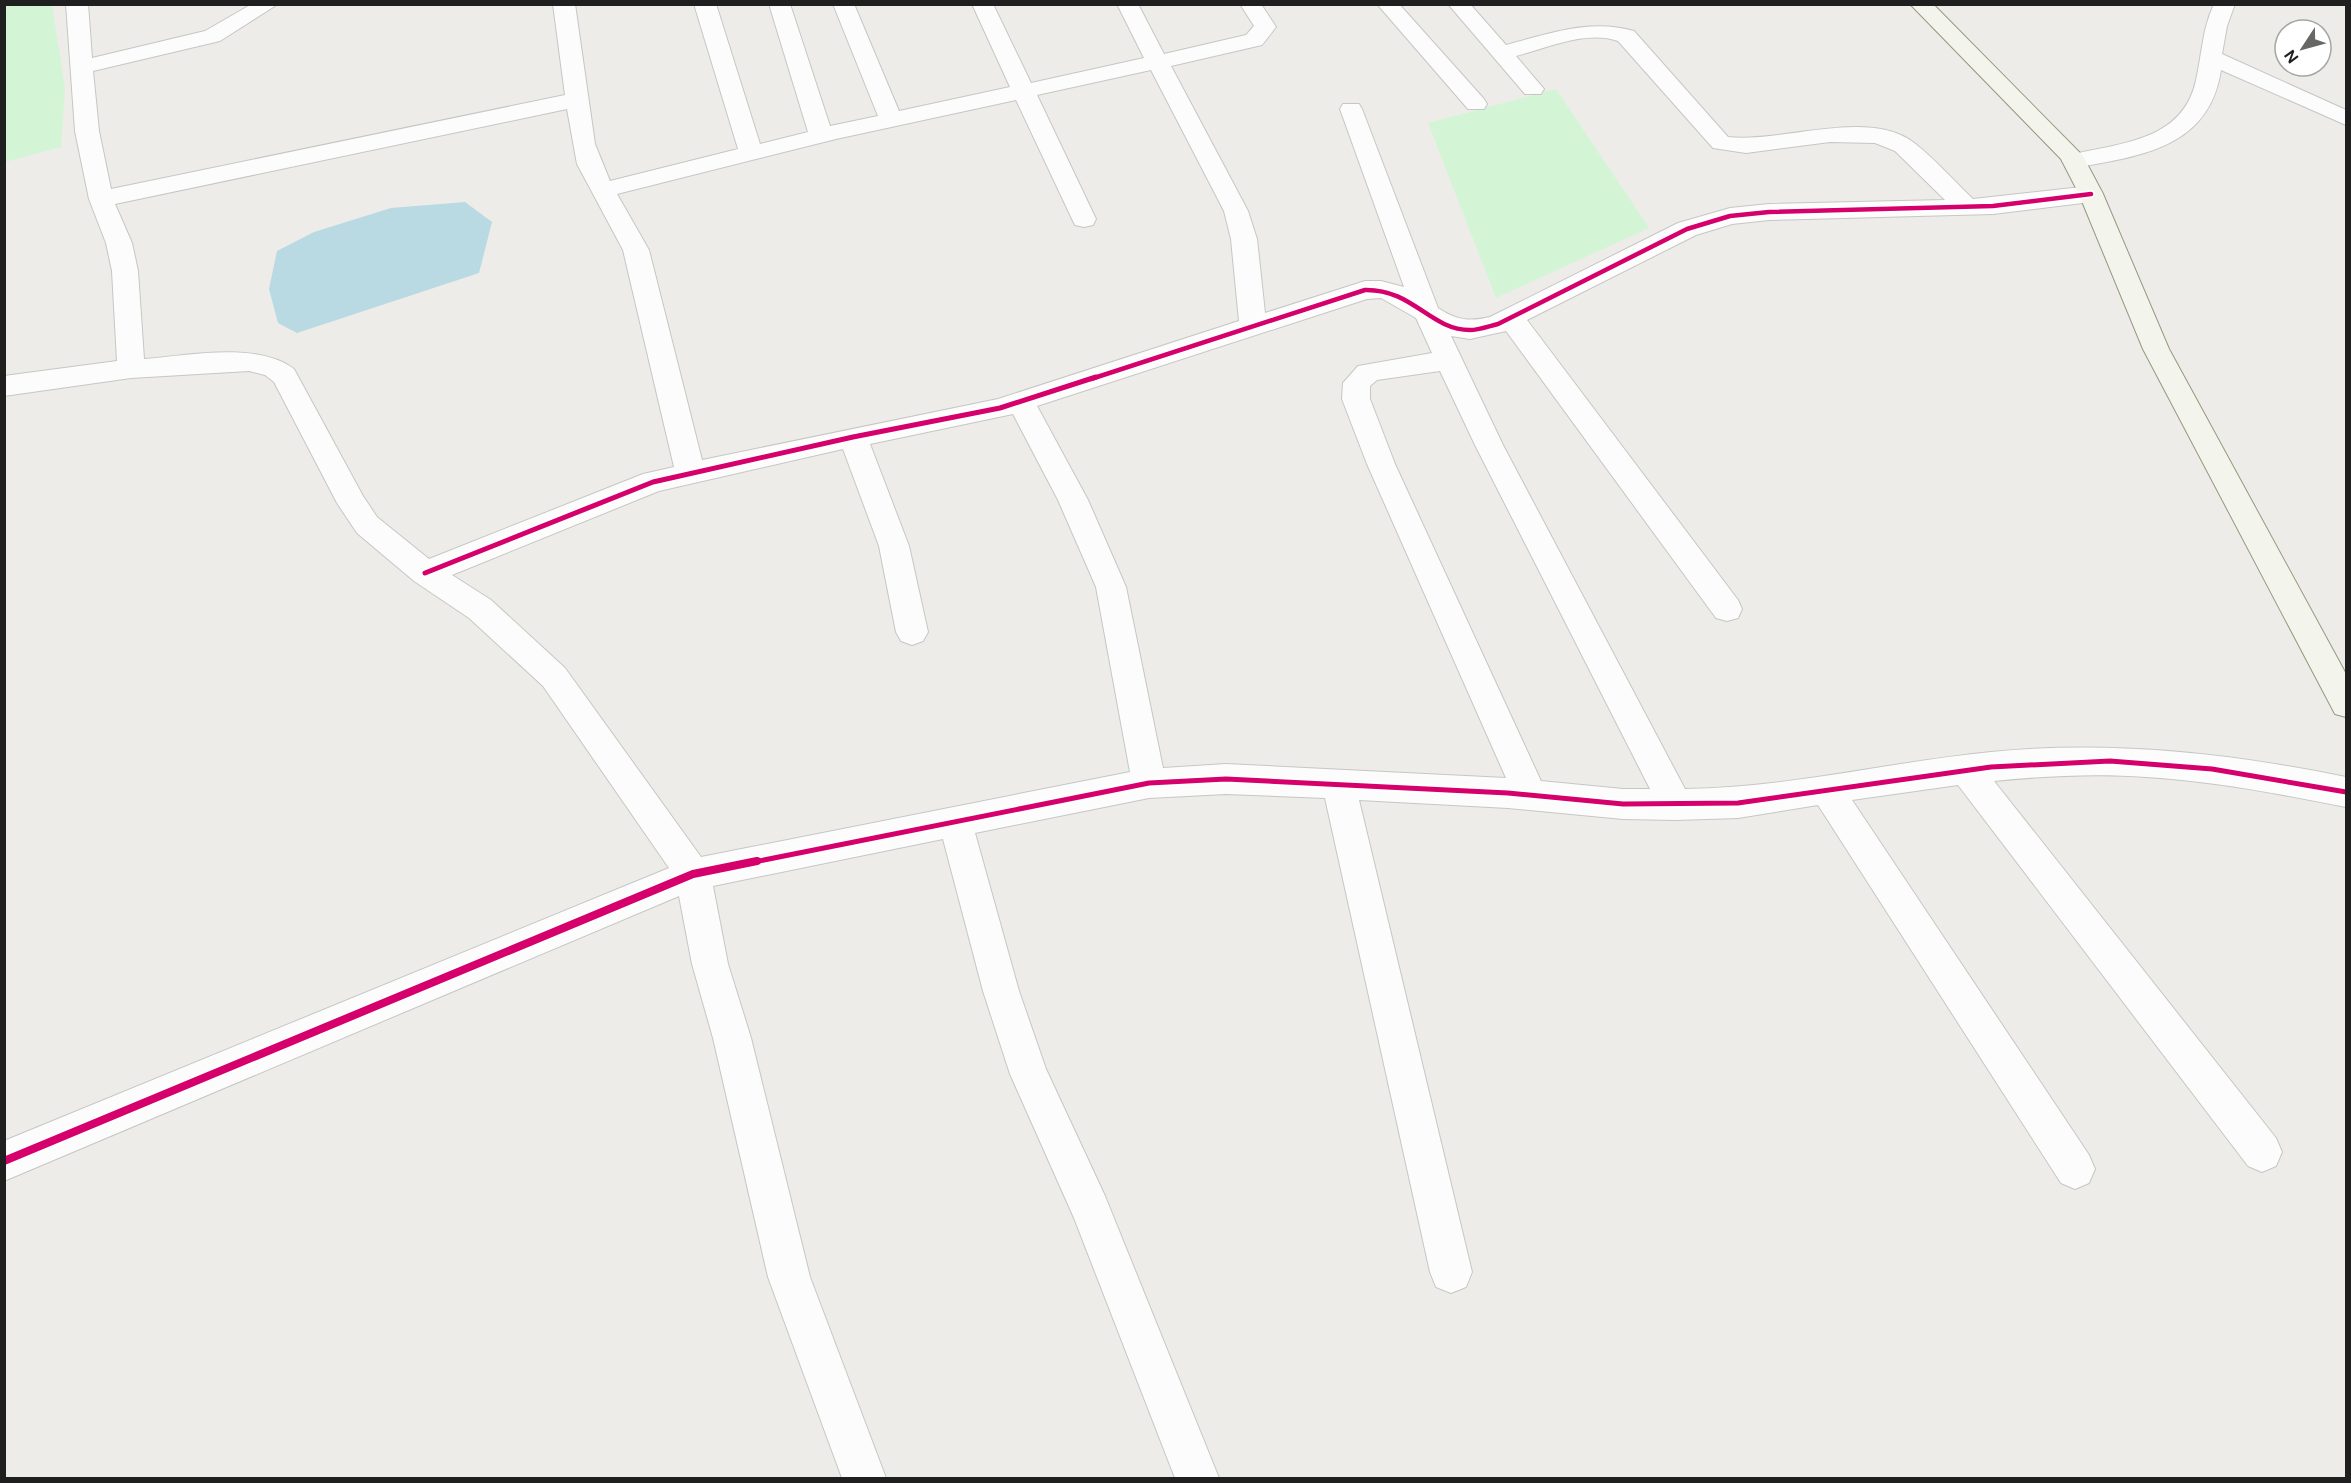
<svg xmlns="http://www.w3.org/2000/svg" width="2351" height="1483" font-family="'DM Sans',sans-serif">
<rect width="100%" height="100%" fill="#edece8"/>
<g fill="#d4f5d5">
<polygon points="5,4 52,5 65,89 61,147 5,162"/>
<polygon points="1556,89 1649,228 1496,298 1428,123"/>
</g>
<polygon fill="#b9dae2" points="465,202 492,222 479,273 297,333 278,323 269,289 277,251 314,232 391,208"/>
<g fill="none" stroke-linecap="round" stroke-linejoin="round">
<g stroke="#c6c6c4" stroke-width="2">
<g id="street">
<path d="M66,4h22l4,54 113,-27 47,-27h26l-58,37 -127,30 6,60 12,58 454,-94 -12,-91h22l20,140 15,37 128,-32 -44,-145h22l44,140 48,-12 -39,-128h21l40,122 48,-10 -45,-112h21l45,107 111,-24 -38,-83h21l38,79 113,-25 -27,-54h21l26,50 82,-19 8,-9 -14,-22h21l15,23 -14,18 -91,21 77,145 9,28 8,74 100,-32h16l23,6 -64,-178 3,-5h16l3,5 76,199c18,12 31,14 52,9l188,-94 52,-15 39,-4 176,-4 -50,-49 -20,-8 -45,-1 -84,11 -33,-5 -95,-107c-32,-11 -71,7 -102,15l28,33 -3,5h-16l-77,-90h22l36,41c42,-11 85,-27 128,-14l94,106c53,6 140,-29 185,5 21,16 40,38 60,57l118,-13 9,3 3,5 -3,5 -9,3 -98,12 -224,6 -37,4 -36,11 -169,85 211,280 4,9 -4,9 -11,3 -11,-3 -210,-287 -36,8 -19,-3 52,109 182,344c103,-1 204,-27 306,-37 120,-12 237,1 355,25v30c-66,-13 -133,-26 -200,-30 -51,-4 -101,-1 -152,4l282,357 6,14 -6,14 -14,6 -14,-6 -290,-381 -106,15 237,355 6,14 -6,14 -14,6 -14,-6 -243,-378 -80,13 -62,2 -53,-1 -115,-11 -149,-8 113,472 -6,15 -15,6 -15,-6 -6,-15 -105,-474 -99,-4 -77,4 -174,35 44,158 27,78 59,127 114,282h-44l-101,-260 -64,-144 -27,-83 -40,-152 -230,47 15,78 23,74 59,239 76,201h-44l-74,-201 -55,-239 -21,-74 -13,-68 -675,285v-40l665,-273 -126,-182 -74,-68 -55,-37 -57,-48 -20,-30 -63,-121 -9,-7 -16,-4 -118,7 -127,18v-20l113,-15 -5,-90 -6,-28 -17,-44 -14,-68zM1151,70l73,141 7,28 8,82 -241,78 -296,61 -53,-210 -32,-56 219,-55 180,-39 56,119 3,6 9,2 9,-2 3,-6 -59,-124zM567,109l10,55 46,86 51,217 -31,7 -214,85 -52,-42 -14,-21 -69,-127c-36,-28 -107,-13 -150,-10l-6,-88 -6,-28 -17,-39zM1381,298l35,20 16,35 -74,13 -15,17 -1,16 25,65 139,314 -280,-14 -63,4 -37,-181 -38,-87 -51,-94 330,-107zM1440,371l35,74 175,344h-27l-82,-8 -146,-317 -25,-65v-13l7,-6zM1013,414l45,86 38,87 34,185 -429,85 -136,-189 -74,-68 -39,-25 207,-84 184,-42 36,97 17,86 5,9 11,4 11,-4 5,-9 -19,-86 -39,-102z"/>
<polygon points="1377,4 1399,4 1484,99 1487,104 1484,109 1468,109"/>
<path d="M2214,4h21l-8,22 -5,28 124,56v15l-125,-55c-12,79 -82,86 -147,98l-8,-2 -4,-5 4,-5c50,-13 117,-13 130,-76 6,-26 6,-50 18,-76z"/>
</g>
</g>
<g stroke="#96987f" stroke-width="2">
<polygon id="secondary" points="1910,4 1933,4 2083,156 2103,194 2169,349 2346,674 2346,717 2335,714 2143,349 2079,194 2061,159"/>
</g>
<use href="#street" fill="#fcfcfc" fill-rule="evenodd"/>
<use href="#secondary" fill="#f3f4eb" fill-rule="evenodd"/>
<g stroke="#fff" stroke-width="8">
<path id="cycleway-far2" d="M1091,379l274,-89c48,-1 65,40 105,40 9,0 19,-4 28,-6l189,-95 43,-13 39,-4 224,-6 98,-12"/>
</g>
<g stroke="#fff" stroke-width="9">
<g id="cycleway-far1">
<polyline points="425,573 653,482 853,437 1000,408 1096,377"/>
<polyline points="749,863 1149,783 1226,779 1508,793 1623,804 1738,803 1991,767 2110,761 2212,769 2346,792"/>
</g>
</g>
<g stroke="#fff" stroke-width="11">
<polyline id="cycleway" points="4,1161 693,874 757,861"/>
</g>
<use href="#cycleway-far2" stroke="#d6006c" stroke-width="4.5"/>
<use href="#cycleway-far1" stroke="#d6006c" stroke-width="5"/>
<use href="#cycleway" stroke="#d6006c" stroke-width="8"/>
</g>
<rect width="2351" height="1483" fill="none" stroke="#1f1f1f" stroke-width="12"/>
<g transform="translate(2303 48) rotate(234)"><circle r="28" fill="#ffffff" stroke="#a5a5a5" stroke-width="1.5"/>
<path d="M0-4.5L10 22L0 15L-10 22Z" fill="#676765"/>
<text y="-9" font-size="16" font-weight="bold" text-anchor="middle" fill="#1f1f1f">N</text>
</g>
</svg>
